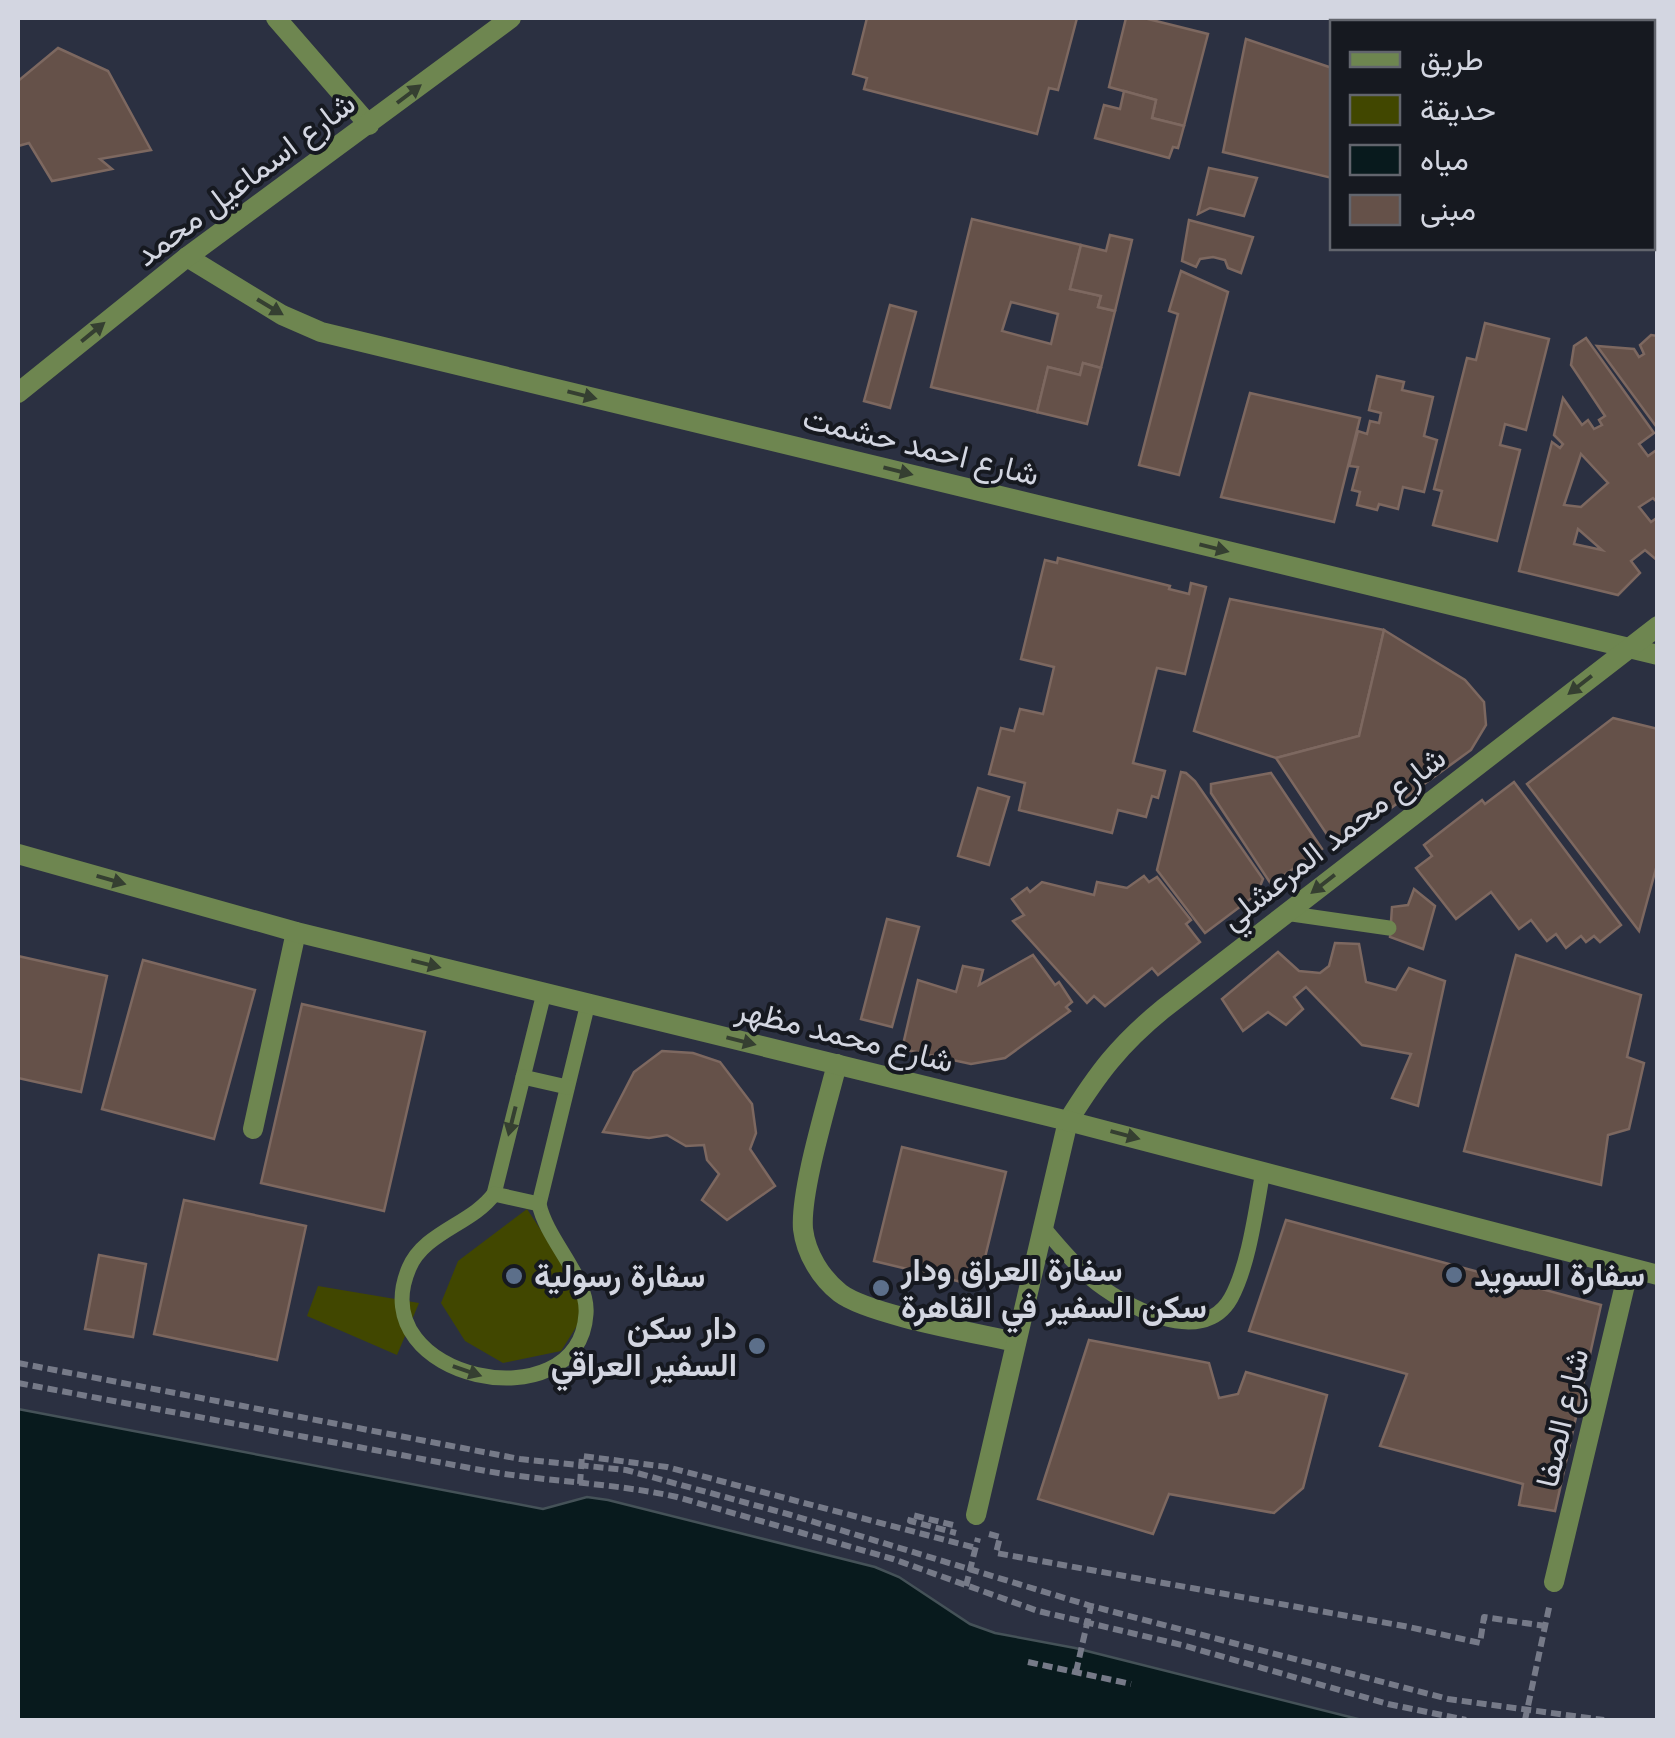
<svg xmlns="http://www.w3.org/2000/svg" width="1675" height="1738" font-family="Montserrat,Vazirmatn,sans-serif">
<rect width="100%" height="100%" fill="#2b3041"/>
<g fill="#414700">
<polygon points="527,1209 558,1256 587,1310 561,1351 503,1363 465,1341 441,1303 458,1261"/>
<polygon points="318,1286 419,1303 397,1355 307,1316"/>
</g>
<polygon fill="#081a1d" stroke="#455258" stroke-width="2.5" points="18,1409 543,1509 587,1497 608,1500 875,1567 899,1577 970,1624 995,1633 1075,1648 1362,1720 18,1720"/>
<g fill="#655149" stroke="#7d6860" stroke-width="2.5" fill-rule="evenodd">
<polygon points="867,18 1077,18 1058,90 1049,88 1037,134 864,89 867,78 853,74"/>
<polygon points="1126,18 1144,18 1208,34 1184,126 1152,118 1156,100 1109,87"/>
<polygon points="1246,39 1332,68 1332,178 1223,152"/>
<polygon points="58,48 108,71 151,150 100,159 112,169 52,181 29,143 18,146 18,81"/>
<polygon points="1124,91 1156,100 1152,118 1184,126 1178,148 1173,147 1169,158 1095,138 1104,105 1120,109"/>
<polygon points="1209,168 1257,178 1244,216 1210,208 1198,214"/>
<polygon points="1655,175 1658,176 1658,211 1652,209"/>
<path d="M972,219l109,26 -11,44 31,7 -3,11 17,4 -14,57 -18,-5 -3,12 -32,-8 -11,45 -106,-25zM1011,302l47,12 -7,30 -49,-13z"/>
<polygon points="1189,220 1253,237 1241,273 1228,268 1225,260 1213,257 1200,259 1196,267 1182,261"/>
<polygon points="1110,235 1132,240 1115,311 1098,307 1101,296 1070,289 1081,245 1106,251"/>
<polygon points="1181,271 1228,292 1179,475 1139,465 1178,314 1169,311"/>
<polygon points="890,305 916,312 890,408 864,401"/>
<polygon points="1485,323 1549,339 1526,430 1505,424 1500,445 1520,450 1497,541 1433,525 1442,491 1434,489 1467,358 1476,360"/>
<polygon points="1651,335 1658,336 1658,429 1597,346 1634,349 1639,357 1644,354 1640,345"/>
<path d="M1586,338l68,95 -15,11 9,12 10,-7v54l-5,-5 -14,9 12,15 7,-5v44l-13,-11 -14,11 9,12 -22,22 -99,-24 33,-129 8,6 3,-4 -9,-9 9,-37 19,27 6,-5 6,9 8,-4 -3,-5 6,-4 -34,-51 3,-19zM1581,454l27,29 -27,24 -17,-2zM1578,529l24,21 -28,-6z"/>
<polygon points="1083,363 1101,368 1087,424 1037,412 1048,367 1080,375"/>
<polygon points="1377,376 1404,382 1402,390 1433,397 1424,436 1437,440 1424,492 1403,487 1398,509 1379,504 1377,510 1357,505 1360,492 1352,490 1358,467 1349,466 1358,431 1367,434 1370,421 1379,423 1381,413 1369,410"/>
<polygon points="1250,393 1360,418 1334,522 1221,497"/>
<polygon points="1058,558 1170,586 1169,589 1189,594 1191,583 1206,587 1185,674 1157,668 1133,763 1165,771 1158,798 1152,796 1146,817 1118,810 1112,833 1019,810 1025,783 989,774 1001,728 1014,731 1020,709 1043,714 1054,667 1021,659 1045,560 1057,563"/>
<polygon points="1230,599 1384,630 1359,736 1276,758 1194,731"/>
<polygon points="1384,630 1465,680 1484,702 1486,725 1471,750 1336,848 1276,758 1359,736"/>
<polygon points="1613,718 1658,729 1658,861 1639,931 1527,784"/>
<polygon points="1181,772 1186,773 1195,781 1263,879 1257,894 1205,933 1157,870"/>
<polygon points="1271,773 1322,849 1271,884 1211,793 1211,784"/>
<polygon points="1514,782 1621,925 1600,942 1594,936 1586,942 1581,936 1566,948 1556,934 1547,941 1531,920 1519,929 1491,892 1456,919 1416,868 1432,856 1424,845 1482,800 1485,804"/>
<polygon points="978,788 1009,797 989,865 958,856"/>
<polygon points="1144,876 1149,882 1157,877 1191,920 1186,924 1200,942 1158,975 1152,968 1105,1006 1094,996 1087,1003 1013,921 1024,915 1012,899 1027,888 1030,892 1042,882 1094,895 1097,882 1127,888"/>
<polygon points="1414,889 1435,906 1423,949 1390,937 1392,907 1408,905"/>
<polygon points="887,919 919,927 892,1027 861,1019"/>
<polygon points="1335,943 1359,944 1366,982 1396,990 1409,968 1445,981 1418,1106 1392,1098 1411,1054 1362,1045 1306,987 1294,997 1303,1009 1286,1025 1268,1012 1243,1031 1222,999 1278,952 1299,971 1320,973 1329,966"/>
<polygon points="1033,955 1055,985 1059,982 1072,1002 1066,1007 1070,1011 1005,1058 971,1064 902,1049 918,980 956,992 963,966 983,970 979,985"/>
<polygon points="1516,955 1641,995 1627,1057 1644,1063 1629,1129 1608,1135 1601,1185 1464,1151"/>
<polygon points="18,956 107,976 81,1092 18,1078"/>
<polygon points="143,960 255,990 214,1139 102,1109"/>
<polygon points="302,1004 425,1032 384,1211 261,1183"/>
<polygon points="662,1051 693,1053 720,1062 752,1104 756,1133 750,1149 775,1186 727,1220 702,1200 719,1174 707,1160 704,1145 686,1146 667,1135 649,1138 603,1132 634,1072"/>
<polygon points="902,1147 1006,1172 978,1286 874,1261"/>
<polygon points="184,1200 306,1226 277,1360 154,1334"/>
<polygon points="1286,1220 1601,1305 1555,1511 1519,1505 1523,1484 1380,1446 1407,1374 1249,1331"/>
<polygon points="99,1255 146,1264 133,1337 85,1329"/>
<polygon points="1089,1340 1209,1363 1219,1398 1238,1394 1246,1372 1327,1395 1303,1488 1274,1513 1169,1494 1153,1534 1038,1499"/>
</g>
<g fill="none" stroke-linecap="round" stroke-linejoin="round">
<g stroke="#767a88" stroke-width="6" stroke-dasharray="10 5" stroke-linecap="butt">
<polyline points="18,1363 520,1459 626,1470 791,1515 1091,1606 1448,1699 1604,1720"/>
<path d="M18,1383l468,88c64,11 128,12 191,26l216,62 145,52 144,34 206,59 78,16"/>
<polyline points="580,1484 582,1456 667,1467 976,1548"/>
<polyline points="953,1525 912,1515 910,1521 956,1533"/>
<polyline points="989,1534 1000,1537 996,1553 1409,1627 1480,1643 1484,1617 1545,1626"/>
<polyline points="966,1586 978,1538"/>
<polyline points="1028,1662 1131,1684"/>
<polyline points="1076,1672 1091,1606"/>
<polyline points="1525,1720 1550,1603"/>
</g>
<g stroke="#6e8650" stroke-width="15">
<polyline points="1285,913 1389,928"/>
<path d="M544,993l-50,201c-22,30 -70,38 -85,74 -48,112 170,157 177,46 3,-36 -39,-73 -47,-110l49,-201"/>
<polyline points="523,1077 567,1087"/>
<polyline points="494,1194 539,1204"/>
<path d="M1043,1227c15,18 29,35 47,51 32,27 112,72 141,20 18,-33 25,-89 32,-127"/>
</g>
<g stroke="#6e8650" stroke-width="20">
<polyline points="276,18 369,125"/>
<polyline points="1518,18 1538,22"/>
<polyline points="1652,50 1658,51"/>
<polyline points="187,257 282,315 321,332 1658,655"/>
<polyline points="18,393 187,257 511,18"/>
<path d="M837,1064c-10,40 -37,127 -34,165 3,25 18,49 37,64 29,22 136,40 176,49"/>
<polyline points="253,1129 296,932"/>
<path d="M976,1515l92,-394c30,-48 51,-76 95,-112l495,-383"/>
<polyline points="1554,1582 1629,1268"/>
</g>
<polyline stroke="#6e8650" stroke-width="20" points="18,854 296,932 1068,1121 1658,1275"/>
</g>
<defs><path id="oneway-solid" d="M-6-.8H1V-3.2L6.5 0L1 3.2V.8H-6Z" transform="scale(2.5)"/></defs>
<g fill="#353f31">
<use href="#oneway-solid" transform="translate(409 94) rotate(-37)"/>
<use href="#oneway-solid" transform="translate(270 307) rotate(31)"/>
<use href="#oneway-solid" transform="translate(93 332) rotate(-39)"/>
<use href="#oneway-solid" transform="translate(582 395) rotate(14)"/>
<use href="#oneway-solid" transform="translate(898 471) rotate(14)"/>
<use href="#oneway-solid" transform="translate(1214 548) rotate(14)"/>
<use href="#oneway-solid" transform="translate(1580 685) rotate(142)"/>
<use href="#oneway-solid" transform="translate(111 880) rotate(16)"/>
<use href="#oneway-solid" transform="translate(1323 884) rotate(142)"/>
<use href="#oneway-solid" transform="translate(426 964) rotate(14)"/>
<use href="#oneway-solid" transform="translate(741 1041) rotate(14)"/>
<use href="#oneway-solid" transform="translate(512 1121) rotate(104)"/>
<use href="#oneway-solid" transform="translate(1125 1135) rotate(15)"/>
<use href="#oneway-solid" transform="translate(467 1371) rotate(19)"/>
</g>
<g fill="#5c6f8a" stroke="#161920" stroke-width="4">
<circle cx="1454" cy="1275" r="10"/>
<circle cx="514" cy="1276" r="10"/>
<circle cx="881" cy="1288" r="10"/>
<circle cx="757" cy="1346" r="10"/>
</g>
<g text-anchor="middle" stroke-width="8" stroke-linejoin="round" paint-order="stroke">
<g font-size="32" fill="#d3d6e1" stroke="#161920">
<text transform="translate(245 179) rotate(-37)" y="11">شارع اسماعيل محمد</text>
<text transform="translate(921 446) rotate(14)" y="11">شارع احمد حشمت</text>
<text transform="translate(1333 838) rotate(-38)" y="11">شارع محمد المرعشلي</text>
<text transform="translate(845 1035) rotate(14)" y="11">شارع محمد مظهر</text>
<text transform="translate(1562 1418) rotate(-77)" y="11">شارع الصفا</text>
</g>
<g font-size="32" font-weight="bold" fill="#d3d6e1" stroke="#161920" text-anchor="start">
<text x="901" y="1281">سفارة العراق ودار<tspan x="901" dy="37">سكن السفير في القاهرة</tspan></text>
<text x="1474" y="1286">سفارة السويد</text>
<text x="534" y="1287">سفارة رسولية</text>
<text x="737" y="1339" text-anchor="end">دار سكن<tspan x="737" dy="37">السفير العراقي</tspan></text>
</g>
</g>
<rect width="1675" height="1738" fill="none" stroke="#d3d6e1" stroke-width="40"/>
<rect x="1330" y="20" width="325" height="230" fill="#161920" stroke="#62656d" stroke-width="2.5"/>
<rect x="1350" y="52" width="50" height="15" fill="#6e8650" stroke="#62656d" stroke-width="2.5"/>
<text x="1420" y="70" font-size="30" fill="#d3d6e1">طريق</text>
<rect x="1350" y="95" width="50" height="30" fill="#414700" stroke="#62656d" stroke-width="2.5"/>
<text x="1420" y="120" font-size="30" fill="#d3d6e1">حديقة</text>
<rect x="1350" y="145" width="50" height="30" fill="#081a1d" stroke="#62656d" stroke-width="2.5"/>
<text x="1420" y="170" font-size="30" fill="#d3d6e1">مياه</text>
<rect x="1350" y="195" width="50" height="30" fill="#655149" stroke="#62656d" stroke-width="2.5"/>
<text x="1420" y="220" font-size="30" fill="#d3d6e1">مبنى</text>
</svg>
